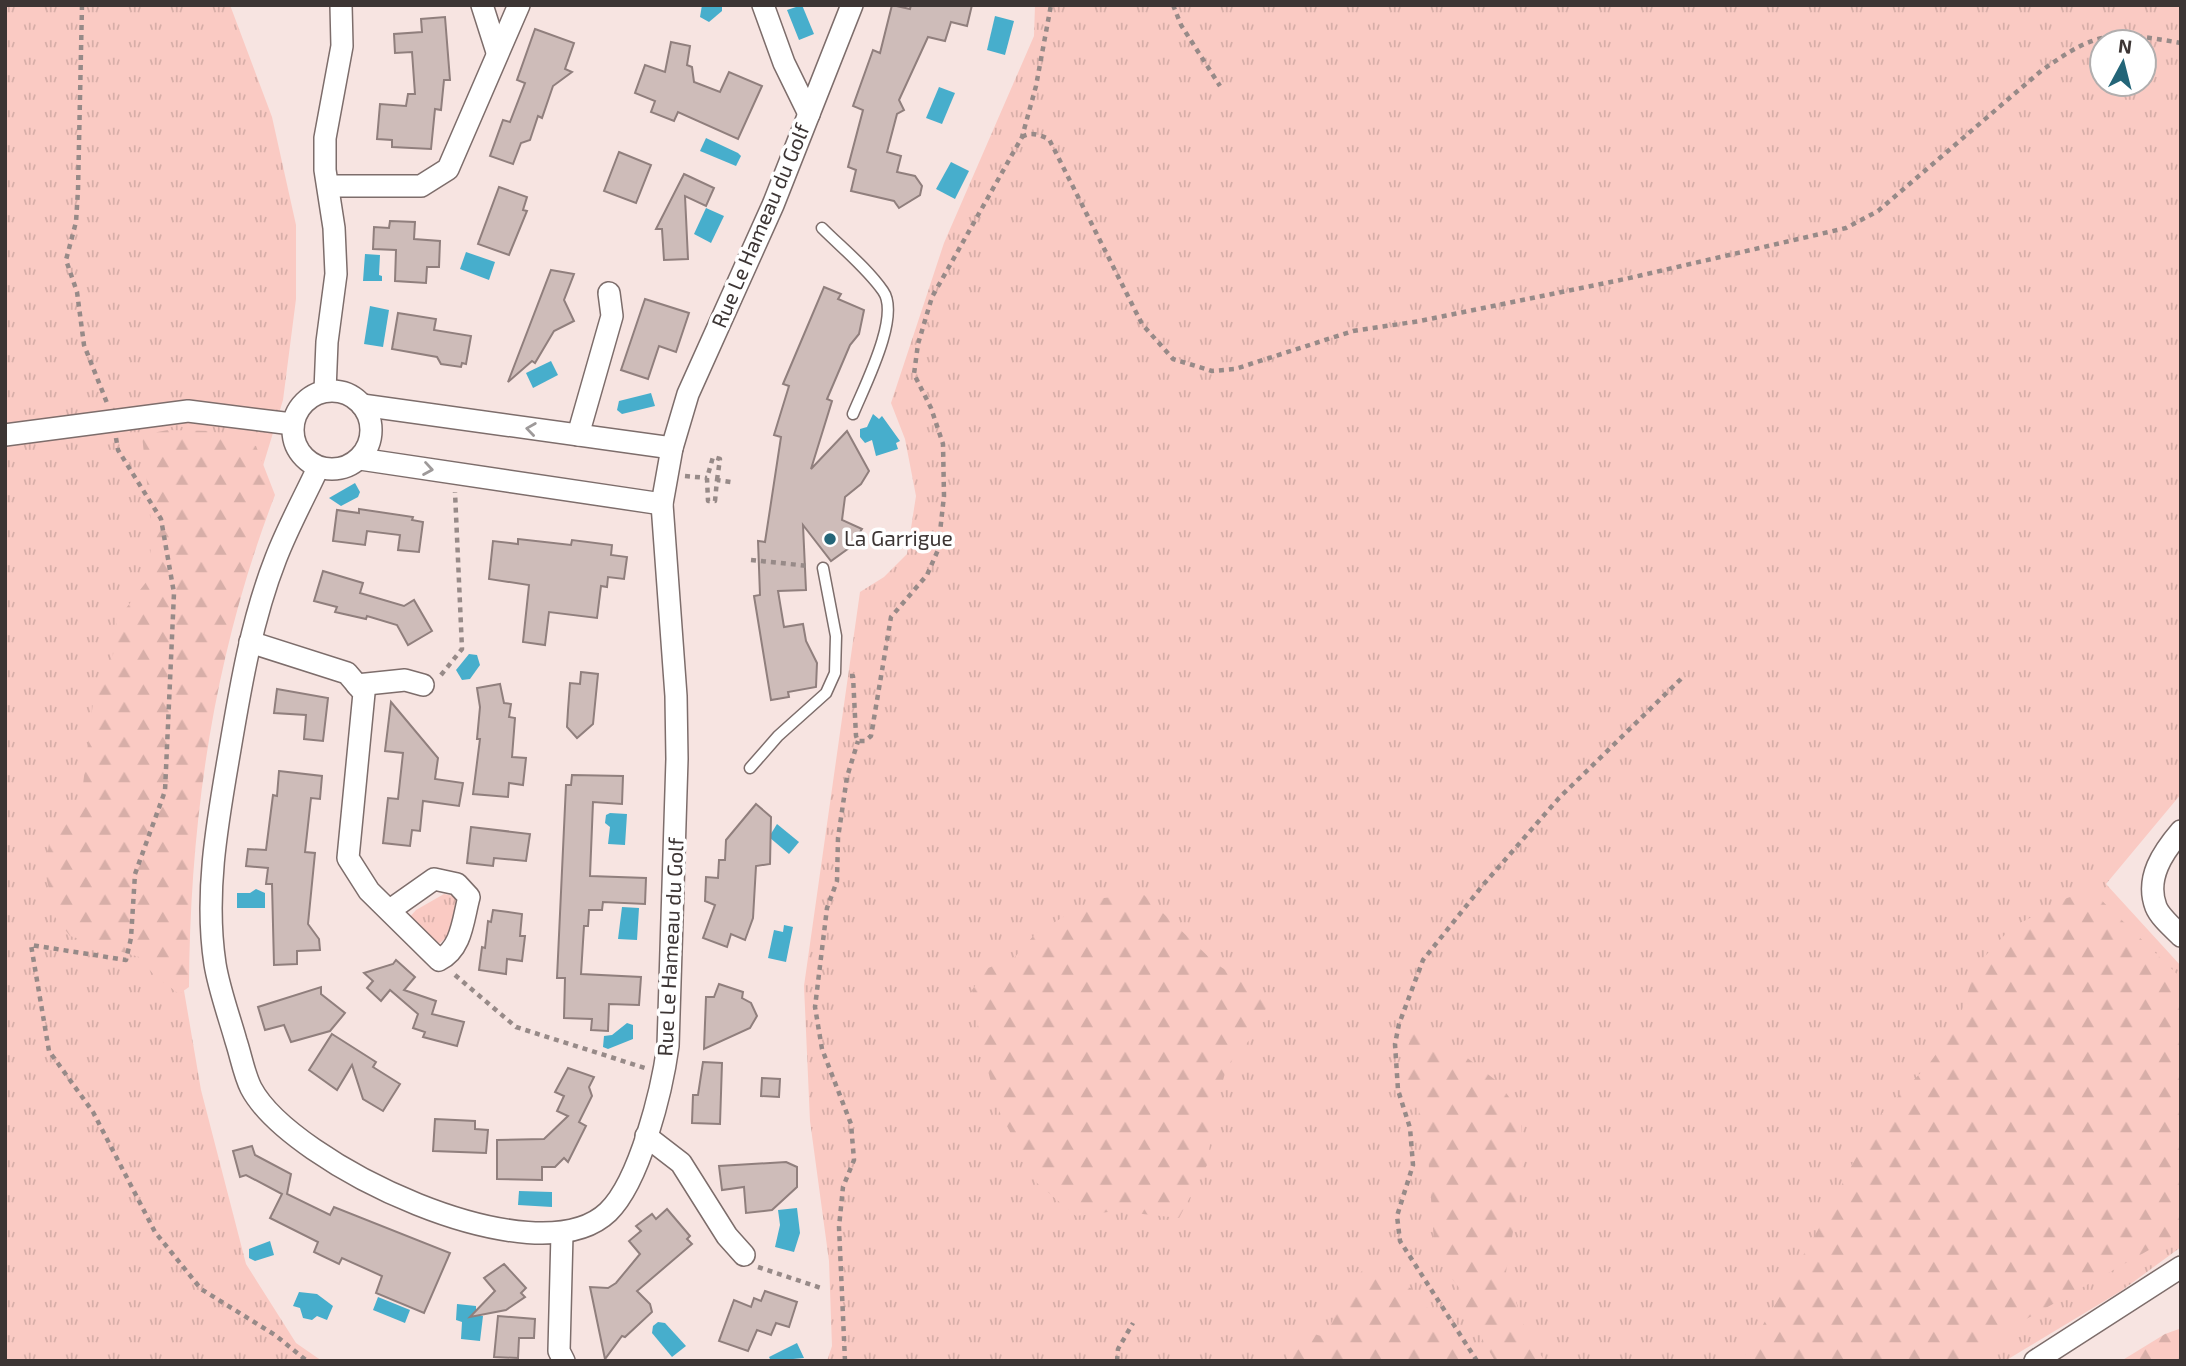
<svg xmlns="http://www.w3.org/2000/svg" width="2186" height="1366" font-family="'Exo 2',sans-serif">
<defs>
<pattern id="grass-tufts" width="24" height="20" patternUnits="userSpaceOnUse" patternTransform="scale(1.75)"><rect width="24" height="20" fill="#facac3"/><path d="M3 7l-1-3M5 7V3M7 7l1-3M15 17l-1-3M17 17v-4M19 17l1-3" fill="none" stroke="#d7aea8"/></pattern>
<pattern id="forest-firs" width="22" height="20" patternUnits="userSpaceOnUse" patternTransform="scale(1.75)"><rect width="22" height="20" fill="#facac3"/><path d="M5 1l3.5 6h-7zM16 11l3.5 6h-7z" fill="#d7aea8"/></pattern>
</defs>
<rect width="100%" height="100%" fill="#f7e4e1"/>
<g fill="url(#grass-tufts)" fill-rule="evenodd">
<polygon points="5,5 230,5 272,117 296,225 296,299 283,400 255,492 204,692 181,973 201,1090 246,1264 296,1343 322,1361 5,1361"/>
<path d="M1035,5h1146v789l-75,90 75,82v281l-60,44 -116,70h-1178l5,-15 -3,-85 -19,-140 -6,-135 56,-394 24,-15 23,-23 9,-58 -11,-57 -14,-36 53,-160 90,-207zM2102,42h42v42h-42z"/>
<polygon points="444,894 454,896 459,903 448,936 440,943 434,942 408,919 416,910"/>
</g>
<g fill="url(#forest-firs)">
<path d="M168,430l42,1 46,15 19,49c-61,158 -85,323 -86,492l-10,7 -25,-19 -15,-18 -69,-21 -15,-19 -10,-46 5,-34 32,-44 13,-107 18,-31 4,-35 33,-43 1,-55 -9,-87z"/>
<polygon points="2092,891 2181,978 2181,1232 2021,1322 1966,1361 1742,1361 1826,1216 1873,1123 1929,1064 1958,1023 1976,966 2011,928 2067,898"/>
<polygon points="1143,894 1215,963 1269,999 1259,1029 1227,1066 1215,1109 1207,1165 1179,1218 1116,1211 1076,1216 1037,1183 998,1109 982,1048 972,990 988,968 1014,958 1036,933 1094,899"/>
<polygon points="1412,1033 1456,1049 1499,1083 1521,1114 1523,1174 1506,1272 1527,1335 1545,1361 1495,1361 1465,1309 1460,1289 1435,1257 1428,1154 1417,1103 1408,1096 1404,1060"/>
<polygon points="1366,1265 1412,1289 1469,1358 1466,1361 1288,1361 1288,1348 1308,1332 1324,1337 1347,1292"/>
<polygon points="2179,1329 2181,1361 2121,1361 2165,1334"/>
</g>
<g fill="#47aecc">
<polygon points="702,5 722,5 722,11 709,22 700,17"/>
<polygon points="802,5 814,34 799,40 787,10"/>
<polygon points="995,16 1014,21 1005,55 987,50"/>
<polygon points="939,87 955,93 942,124 926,118"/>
<polygon points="706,138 738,153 741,156 736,166 700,151"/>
<polygon points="951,162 969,171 955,199 936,189"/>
<polygon points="706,208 724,216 711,243 694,234"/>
<polygon points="466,252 495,262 489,280 460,269"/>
<polygon points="365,254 380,255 379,275 382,276 382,281 363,281"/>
<polygon points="370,306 389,310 383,347 364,344"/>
<polygon points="551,361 558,375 533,388 526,373"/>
<polygon points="651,393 655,406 622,414 617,410 619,401"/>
<polygon points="873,414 879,419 882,416 900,441 896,443 898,449 876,456 872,440 865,443 860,437 860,429 867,427"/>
<polygon points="355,483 360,492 358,497 341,506 329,498"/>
<polygon points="469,654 477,655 480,665 470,679 462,680 456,670"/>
<polygon points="610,813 627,814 625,845 608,844 610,827 605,823 606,815"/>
<polygon points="777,824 799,842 789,854 769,837"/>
<polygon points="256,889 265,893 265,908 237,908 237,893 250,893"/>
<polygon points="622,907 639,908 637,940 618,939"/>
<polygon points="784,925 793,927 786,962 768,958 774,930 783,932"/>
<polygon points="627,1023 633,1025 633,1039 608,1049 603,1047 604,1036 612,1035"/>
<polygon points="519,1191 552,1192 552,1207 518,1205"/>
<polygon points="797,1208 800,1233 794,1252 775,1247 780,1225 778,1210"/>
<polygon points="270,1241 274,1255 255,1261 249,1258 249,1249"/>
<polygon points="299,1292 317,1294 333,1306 327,1320 317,1316 312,1320 303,1318 300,1308 293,1306"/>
<polygon points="378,1297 410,1310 405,1323 373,1310"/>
<polygon points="457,1304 476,1306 476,1315 483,1316 480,1341 461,1339 462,1322 456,1320"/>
<polygon points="658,1322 665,1323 686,1346 672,1357 652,1333 653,1326"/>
<polygon points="797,1343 804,1358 771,1361 769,1357"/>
</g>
<g fill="#cebcb9" stroke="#907f7d" stroke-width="2">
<polygon points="892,5 910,9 911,5 972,5 967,26 951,22 945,41 928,37 899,100 904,110 897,114 887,152 901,156 897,172 915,176 922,186 920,195 899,208 894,201 851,191 856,170 848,167 863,110 853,106 873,50 880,53"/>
<polygon points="445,17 450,80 444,80 441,110 435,109 431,149 392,147 392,140 377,139 380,104 406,106 408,94 415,94 412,52 395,53 394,34 422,32 421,19"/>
<polygon points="535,29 574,43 565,69 572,72 553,86 542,118 538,116 530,140 521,143 513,164 490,156 503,120 510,122 525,83 517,80"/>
<polygon points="671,42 690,46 687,65 692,67 694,82 720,92 729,72 762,86 738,139 678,112 674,121 651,112 655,101 635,93 645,65 665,72"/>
<polygon points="619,152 651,165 636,203 604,191"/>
<polygon points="684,174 714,188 706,206 685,196 688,259 664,260 662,229 656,229"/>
<polygon points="499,187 527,197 523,210 527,211 509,255 478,244"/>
<polygon points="390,221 415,222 414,239 440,241 439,267 427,267 426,283 395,281 396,250 373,249 374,227 389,228"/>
<polygon points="551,270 574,274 564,300 574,321 554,331 535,363 532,361 508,382"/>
<polygon points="824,287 841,294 838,299 864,310 859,334 850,345 827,399 832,401 811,469 847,431 869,471 861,484 845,497 842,520 862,529 849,548 831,561 803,525 806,590 778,591 784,627 803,624 806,641 817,663 816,687 788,692 789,697 771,700 754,596 760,595 758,541 765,542 781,437 774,435 789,386 783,384"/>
<polygon points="645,299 689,313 676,352 659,346 648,379 621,370"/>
<polygon points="398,313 436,319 434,330 471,336 466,364 462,363 461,367 441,364 437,357 392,349"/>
<polygon points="359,509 413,517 412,520 423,522 419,552 398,550 400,535 367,531 365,545 333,541 337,510 359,513"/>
<polygon points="518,539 571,545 572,540 612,545 611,555 627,557 624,579 608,577 607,587 601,586 597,618 549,612 545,645 523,642 529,585 489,579 493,541 518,544"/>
<polygon points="323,571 363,583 360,593 404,606 414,600 432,631 408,645 397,625 367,616 366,619 335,612 337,607 314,601"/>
<polygon points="581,672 598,674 593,724 577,738 567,727 568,710 570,683 580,684"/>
<polygon points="500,684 504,703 511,704 509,717 515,718 512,757 526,758 523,785 509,783 508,797 473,794 480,739 477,739 480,707 477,688"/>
<polygon points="277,689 328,698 323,741 304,739 306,715 274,713"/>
<polygon points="391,702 438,758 435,779 463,783 459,806 423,801 420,831 412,830 410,846 383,843 388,798 398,799 403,753 385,751"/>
<polygon points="279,771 322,776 320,799 311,798 305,852 315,853 308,924 319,939 320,950 297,951 297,964 274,965 272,884 266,884 268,868 246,866 248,849 266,850 273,795 277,796"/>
<polygon points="572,775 623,776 622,804 593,802 590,876 646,878 645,904 603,902 602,910 589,910 588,926 584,926 581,974 641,977 639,1005 609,1004 608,1031 591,1030 592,1019 564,1018 565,978 557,978 566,785 571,785"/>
<polygon points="756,804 771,817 770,864 756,866 753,918 745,940 731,934 727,947 703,938 715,905 705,901 706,877 718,878 719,860 725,860 726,840"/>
<polygon points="471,827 530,834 526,861 494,858 493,866 467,863"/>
<polygon points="493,910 522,914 520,936 525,936 522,961 507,959 506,974 479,970 482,947 485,948 488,921 491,922"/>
<polygon points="396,960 415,977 404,990 436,1001 432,1014 464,1022 457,1046 423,1037 425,1032 413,1028 418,1014 390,990 381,1001 367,988 373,981 364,973 393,964"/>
<polygon points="719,984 743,992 742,998 751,1003 757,1016 750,1028 704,1049 706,997 714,997"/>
<polygon points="321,987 321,994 345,1013 330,1031 291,1042 284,1025 265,1030 258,1007"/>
<polygon points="332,1034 376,1062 373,1067 400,1084 383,1111 363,1099 352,1065 337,1090 309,1070"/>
<polygon points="703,1062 722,1063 720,1124 692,1123 693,1095 698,1095"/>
<polygon points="568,1068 594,1077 589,1087 592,1096 579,1122 586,1126 568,1162 564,1158 555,1167 542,1167 542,1180 497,1179 497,1140 544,1139 568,1116 557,1111 564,1096 555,1092"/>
<polygon points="762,1078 780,1079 779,1097 761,1096"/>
<polygon points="435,1119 475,1121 475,1129 488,1130 486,1153 433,1151"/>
<polygon points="252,1146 255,1155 291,1174 287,1194 330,1215 334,1207 450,1253 424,1313 376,1293 382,1276 342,1258 339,1264 314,1252 318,1242 270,1218 282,1194 246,1175 240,1177 233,1151"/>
<polygon points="786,1162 797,1167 797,1187 772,1210 746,1213 744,1187 722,1190 719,1166"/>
<polygon points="667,1209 690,1236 687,1239 692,1244 637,1291 650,1304 652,1312 625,1337 622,1336 605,1359 590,1287 608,1288 616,1283 640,1254 629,1241 641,1231 636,1226 652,1214 656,1219"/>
<polygon points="504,1264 526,1288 521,1293 525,1297 506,1310 470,1317 495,1291 484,1278"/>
<polygon points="765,1291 797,1302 789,1327 776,1323 771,1335 757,1330 748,1351 719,1341 734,1300 751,1307 754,1298 761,1301"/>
<polygon points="498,1316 535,1319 534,1338 519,1338 518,1358 494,1357"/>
</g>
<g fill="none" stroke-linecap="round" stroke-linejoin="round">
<g stroke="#7d6d6b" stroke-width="13">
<g id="lane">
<path d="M822,228c20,20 45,40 61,63 18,25 -19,96 -30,123"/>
<polyline points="750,768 778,736 826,693 835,673 836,636 823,568"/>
</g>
</g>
<g stroke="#7d6d6b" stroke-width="24">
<g id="street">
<polyline points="482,5 497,52"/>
<polyline points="763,5 784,63 809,114"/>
<polyline points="328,186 421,186 448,169 519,5"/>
<circle cx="332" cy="430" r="39"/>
<polyline points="325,391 327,342 336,274 334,228 325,170 325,138 342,46 341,5"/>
<polyline points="362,405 672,448"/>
<polyline points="5,435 188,411 292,424"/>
<polyline points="578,435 612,316 609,293"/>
<polyline points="360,459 662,504"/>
<path d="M318,468c-14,30 -30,59 -42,90 -24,61 -35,126 -46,191 -12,70 -26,143 -15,215 4,25 14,52 21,77 5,15 8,33 15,47 40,76 285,193 357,124 32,-31 54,-122 60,-166l9,-287 -1,-63 -14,-192 10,-56 16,-54 85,-189 79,-200"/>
<path d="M250,642l97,31 17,20 -16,165 21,33 70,69c23,-11 24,-41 30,-63l-12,-13 -23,-5 -44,31"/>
<polyline points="357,685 405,680 423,685"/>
<path d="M2181,831c-18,21 -36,47 -25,76 4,10 17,21 25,29"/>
<polyline points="646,1136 681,1163 727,1236 744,1255"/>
<polyline points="562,1234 559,1351 564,1361"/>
<polyline points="2035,1361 2181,1267"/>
</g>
</g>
<g stroke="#978a88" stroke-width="4.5" stroke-dasharray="5 5" stroke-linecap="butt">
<polyline points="82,5 78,190 76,222 66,260 77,292 84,345 107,403"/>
<polyline points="1173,5 1181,25 1220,86"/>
<path d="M1022,137c9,-6 17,-2 27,2l93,185 31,35 39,12 23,-2 118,-38 67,-10 205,-42 221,-51 32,-17 163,-140c57,-41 71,-40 140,-28"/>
<polyline points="116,438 118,450 161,519 174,593 165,791 135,874 131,938 126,960 31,945 49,1051 93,1112 155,1232 201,1289 275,1335 307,1361"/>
<polyline points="685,476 707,478"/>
<polyline points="717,480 720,459 713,457 707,478 708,501 715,501 717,480 731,482"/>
<polyline points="751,560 809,566"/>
<polyline points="441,675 462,649 455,492"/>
<polyline points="850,676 853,676 856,736 858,741 865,741 871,736 891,617 927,575 938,550 944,496 943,444 931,408 914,374 918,344 932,297 1022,137 1036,86 1051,5"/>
<polyline points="455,975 516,1027 645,1068"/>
<polyline points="758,1267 824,1289"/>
<polyline points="845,1361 839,1227 843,1187 854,1160 851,1124 822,1049 815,1007 827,908 837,881 838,838 847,777 858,741"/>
<polyline points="1117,1361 1118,1349 1133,1323"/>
<polyline points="1477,1361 1400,1241 1397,1216 1413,1165 1410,1128 1398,1090 1395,1044 1399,1024 1423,960 1483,885 1559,798 1683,677"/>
</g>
<use href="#lane" stroke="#fff" stroke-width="10"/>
<use href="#street" stroke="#fff" stroke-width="21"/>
</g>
<defs><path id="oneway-chevron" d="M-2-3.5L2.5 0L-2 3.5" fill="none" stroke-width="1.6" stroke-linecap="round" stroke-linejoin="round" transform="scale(1.75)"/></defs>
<g stroke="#9e9a9a">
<use href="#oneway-chevron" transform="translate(531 429) rotate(-172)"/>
<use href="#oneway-chevron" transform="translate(428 469) rotate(9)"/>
</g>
<circle fill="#236578" stroke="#fff" stroke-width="2.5" cx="830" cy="539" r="7"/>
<g text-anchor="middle" stroke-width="7" stroke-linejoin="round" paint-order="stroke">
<g font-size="21" fill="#3c3534" stroke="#fff">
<text transform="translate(761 226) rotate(-67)" y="7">Rue Le Hameau du Golf</text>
<text transform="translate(671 947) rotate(-87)" y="7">Rue Le Hameau du Golf</text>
</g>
<g font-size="21" fill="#3c3534" stroke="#fff" text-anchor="start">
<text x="844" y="546">La Garrigue</text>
</g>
</g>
<rect width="2186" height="1366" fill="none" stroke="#3c3534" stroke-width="14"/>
<g transform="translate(2123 63) rotate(7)"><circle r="33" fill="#ffffff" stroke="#b1aeae" stroke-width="2"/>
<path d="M0-5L12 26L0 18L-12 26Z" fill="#236578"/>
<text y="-10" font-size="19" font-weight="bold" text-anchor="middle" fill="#3c3534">N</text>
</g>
</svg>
